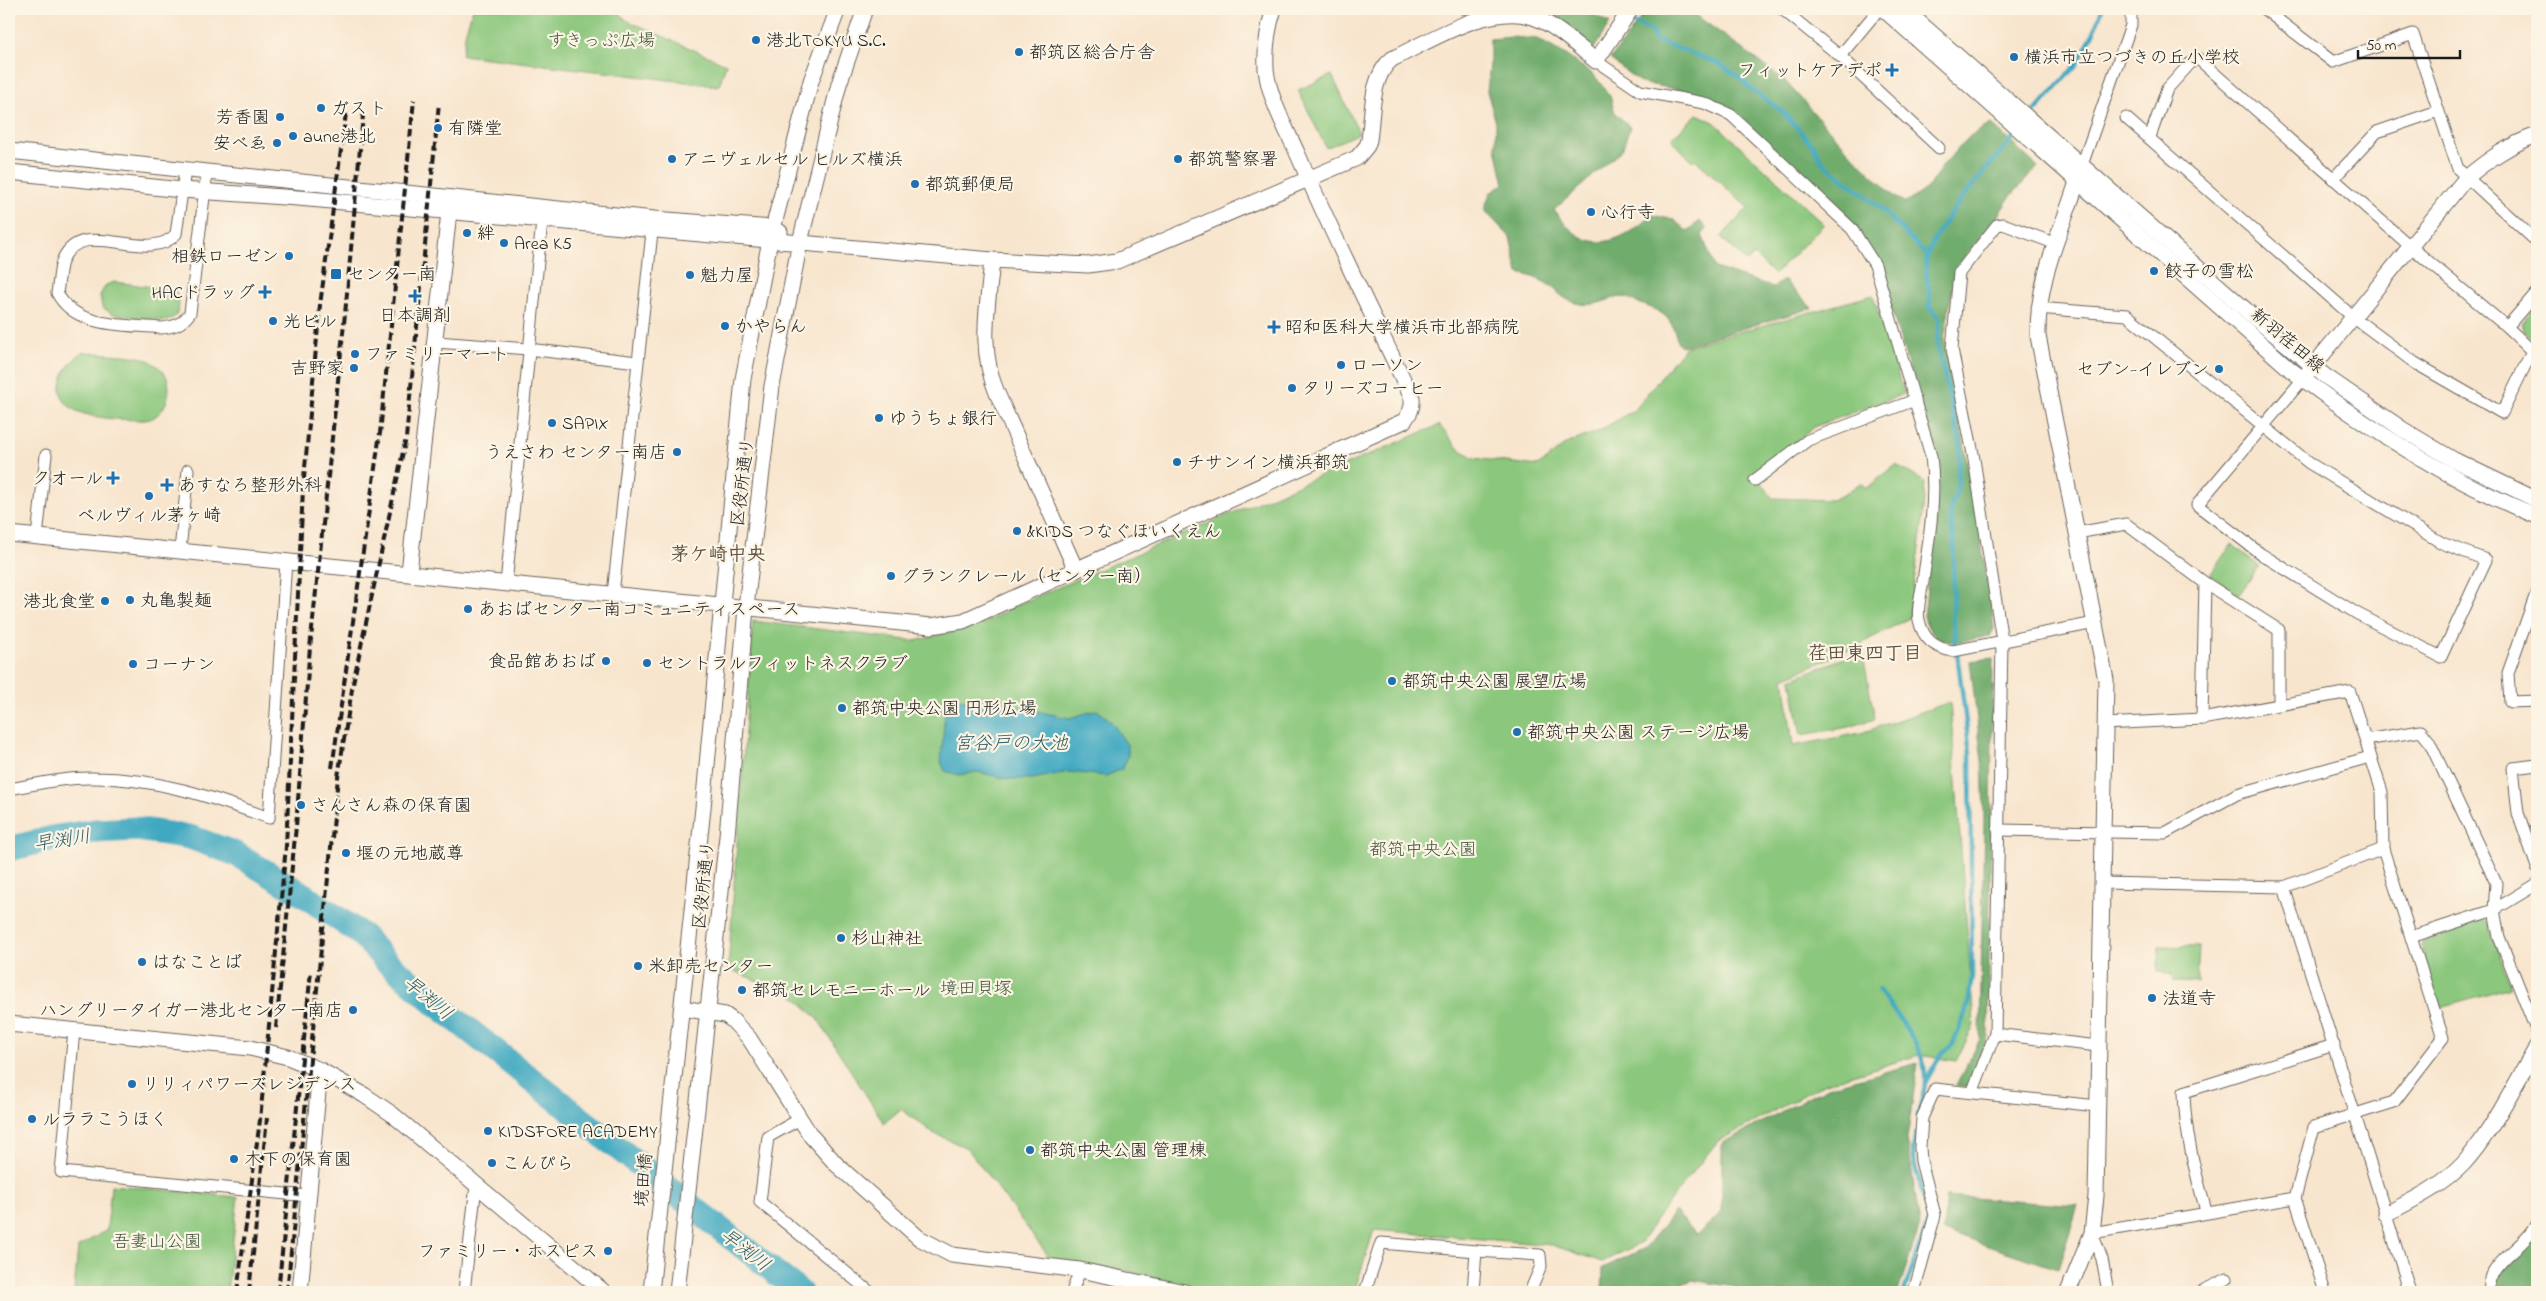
<svg xmlns="http://www.w3.org/2000/svg" width="2546" height="1301" font-family="'Indie Flower','Klee One',sans-serif">
<rect width="100%" height="100%" fill="#fcf5e5"/>
<filter id="ink" filterUnits="userSpaceOnUse"><feTurbulence type="fractalNoise" baseFrequency=".02" numOctaves="2"/><feDisplacementMap in="SourceGraphic" scale="10" xChannelSelector="R" yChannelSelector="G"/><feConvolveMatrix kernelMatrix="1 2 1 2 8 2 1 2 1" color-interpolation-filters="sRGB"/></filter>
<filter id="wash" filterUnits="userSpaceOnUse"><feTurbulence type="fractalNoise" baseFrequency=".0096" numOctaves="4" result="noise"/><feDisplacementMap in="SourceGraphic" scale="20" xChannelSelector="R" yChannelSelector="G"/><feGaussianBlur stdDeviation="1.12" result="paint"/><feColorMatrix in="noise" values="0 0 0 0 0 0 0 0 0 0 0 0 0 0 0 0 0 1.4 0 .05"/><feComposite in="paint" operator="in"/></filter>
<g filter="url(#wash)">
<rect width="100%" height="100%" fill="#f8e5ce"/>
<g fill="#8bc77d" stroke="#54724c">
<polygon points="473,9 616,9 626,20 726,64 719,86 462,55 466,30"/>
<polygon points="1332,75 1359,133 1326,148 1298,90"/>
<polygon points="1697,114 1714,122 1824,224 1774,275 1754,255 1747,262 1721,237 1748,208 1695,159 1692,161 1671,139"/>
<path d="M115,282l60,8c5,10 5,16 1,26l-10,5 -54,-7 -10,-7 -2,-12 6,-10z"/>
<polygon points="1873,295 1904,394 1816,426 1755,472 1772,498 1832,500 1845,494 1860,483 1867,488 1896,465 1925,482 1922,527 1909,618 1853,648 1784,678 1793,746 1861,733 1950,702 1974,1025 1956,1061 1919,1055 1826,1083 1718,1141 1662,1211 1641,1243 1602,1262 1552,1245 1374,1230 1354,1292 1203,1292 1128,1271 1052,1261 967,1148 933,1133 901,1109 884,1123 817,1018 794,996 728,969 753,621 915,641 985,623 1012,607 1439,425 1458,448 1474,458 1538,466 1566,444 1599,431 1634,410 1685,347"/>
<polygon points="2537,305 2537,342 2523,330 2521,323"/>
<path d="M83,352c14,2 54,2 65,8 8,4 18,12 20,21 4,17 -7,40 -26,39 -23,-1 -86,1 -81,-35 3,-16 9,-23 22,-33z"/>
<polygon points="2232,544 2259,566 2239,595 2210,575"/>
<polygon points="1862,651 1875,719 1849,727 1801,735 1791,679"/>
<polygon points="2481,918 2488,922 2511,987 2440,1007 2421,946 2423,942"/>
<polygon points="2159,946 2199,947 2197,983 2173,982 2171,973 2158,972"/>
<polygon points="111,1185 238,1197 227,1292 74,1292 78,1247 107,1230"/>
</g>
<g fill="#70ac6c" stroke="#466444">
<polygon points="1464,9 1489,9 1464,17 1461,10"/>
<polygon points="1525,9 1582,9 1610,23 1593,50 1554,19"/>
<path d="M1648,9h39l49,35 48,36 70,77 41,40 11,6 22,-16 16,-23 26,-28 21,-12 47,43 -28,30 -19,29 -27,31 -10,20 -10,63 18,91 29,171 3,27 -4,7c-30,5 -56,17 -66,-20l14,-124 -3,-38 -50,-166 -35,-66 -122,-116 -28,-13 -59,-10 -31,-24z"/>
<path d="M1512,37l25,2 24,13 33,23 16,21 5,17 15,14 -8,23 -68,60c32,46 60,37 99,5l21,5 13,11 13,-10 7,8 -5,6 13,33 58,19 11,-7 28,28 -129,38 -5,-2c-6,-29 -15,-32 -42,-42 -4,-2 -9,-5 -14,-5 -14,1 -26,10 -41,7 -20,-4 -20,-11 -35,-21 -9,-5 -18,-8 -28,-10l-8,-36 -26,-27 6,-17 14,-9 -8,-36v-25l-9,-32 3,-26v-26z"/>
<polygon points="1993,658 1988,1037 1968,1087 1956,1085 1980,1039 1984,816 1982,761 1970,661"/>
<polygon points="1918,1063 1907,1139 1920,1225 1898,1292 1737,1292 1735,1287 1692,1280 1663,1292 1602,1292 1603,1268 1645,1248 1675,1211 1697,1235 1722,1212 1722,1143 1828,1087"/>
<polygon points="1946,1196 2078,1206 2058,1269 1943,1231"/>
<polygon points="2537,1230 2537,1292 2496,1292 2495,1276"/>
</g>
<polygon fill="#41a9c1" stroke="#2e626e" points="946,698 1004,704 1069,718 1097,710 1110,720 1128,746 1128,757 1122,769 1106,776 1068,772 1033,779 1008,779 977,772 959,775 945,771 941,762"/>
<g fill="none" stroke-linecap="round" stroke-linejoin="round">
<g stroke="#41a9c1" stroke-width="4.5">
<polyline points="1633,23 1651,30 1655,40 1718,63 1742,79 1750,89 1782,111 1814,147 1823,163 1882,209 1927,256"/>
<polyline points="2031,116 2077,64 2094,32 2102,9"/>
<path d="M1879,990c17,26 48,58 46,90 0,12 -5,24 -7,35"/>
<path d="M1925,1083l17,-30 10,-8 5,-10 11,-30 4,-29 -2,-222 -17,-133 1,-76 -4,-37 7,-17 3,-48 -23,-100 3,-24 -11,-13c3,-17 -7,-33 -2,-50 12,-37 65,-92 91,-124"/>
<polyline points="1904,1292 1929,1218 1915,1166 1913,1151 1916,1133"/>
</g>
<polyline stroke="#41a9c1" stroke-width="25" points="9,849 57,837 95,831 136,829 190,837 236,854 304,895 362,935 386,961 436,1004 800,1292"/>
</g>
</g>
<g filter="url(#ink)">
<g fill="none" stroke-linecap="round" stroke-linejoin="round">
<g stroke="#69625a" stroke-width="13">
<g id="minor">
<polyline points="1782,9 1840,56 1939,148"/>
<polyline points="2264,9 2333,62 2413,34 2458,169 2537,242"/>
<polyline points="1840,56 1879,9"/>
<path d="M1596,61l44,30 64,12 27,12 121,114 23,36 56,191c5,40 -1,79 -7,118 -1,14 -8,33 -5,46 4,19 15,28 34,31l142,-28"/>
<polyline points="2126,118 2353,317 2415,363 2502,413 2532,351 2507,327 2537,292"/>
<polyline points="2150,137 2167,89 2196,57 2411,247 2507,327"/>
<polyline points="2082,165 2131,25 2131,9"/>
<path d="M185,170l-9,64c-29,32 -93,-19 -113,25 -4,9 -4,24 -6,34 19,36 69,31 104,35 14,-1 21,-4 29,-15l17,-141"/>
<polyline points="2333,179 2377,132 2438,111"/>
<polyline points="2054,243 2003,224 1997,225 1959,273 1952,349 1974,459 2002,641 1995,1034 2098,1046"/>
<polyline points="2037,308 2127,315 2309,463 2442,543 2486,560 2441,657 2356,613 2261,554 2197,505 2303,379"/>
<polyline points="436,342 528,349 637,362"/>
<polyline points="1755,480 1808,440 1915,400"/>
<polyline points="2077,533 2126,524 2205,583 2279,630 2279,704"/>
<polyline points="37,537 46,455"/>
<polyline points="180,551 188,470"/>
<polyline points="506,584 542,221"/>
<polyline points="2537,591 2508,673 2510,702 2537,701"/>
<polyline points="613,594 653,223"/>
<polyline points="2202,719 2205,583"/>
<polyline points="2104,724 2202,719 2350,692 2382,792 2383,849 2443,1038 2394,1102 2314,1127 2295,1198 2092,1233 2102,1259 2108,1292"/>
<polyline points="2365,740 2421,731 2429,741 2496,883 2494,910 2499,937 2537,1032"/>
<polyline points="2537,765 2513,768 2518,813 2537,867"/>
<path d="M9,789c28,-5 57,-12 86,-11 61,0 117,19 174,40l17,-257"/>
<polyline points="1998,830 2165,833 2237,794 2370,757"/>
<polyline points="2103,883 2284,887 2410,1292"/>
<polyline points="2284,887 2383,849"/>
<polyline points="2411,937 2494,910 2537,884"/>
<polyline points="74,1030 61,1172 307,1196"/>
<polyline points="1972,1093 1995,1034"/>
<polyline points="800,1119 768,1137 760,1202 870,1292"/>
<polyline points="2295,1198 2325,1292"/>
<path d="M2206,1211c-11,-40 -21,-77 -22,-119l150,-47"/>
<polyline points="1476,1251 1540,1255 1541,1266 1530,1292"/>
<polyline points="464,1292 476,1185"/>
<polyline points="1072,1292 1080,1270"/>
<polyline points="1365,1292 1381,1243 1476,1251 1473,1292"/>
<polyline points="1914,1292 1935,1215 1921,1161 1920,1147 1922,1118 1935,1089 2098,1106"/>
<polyline points="2200,1292 2227,1279"/>
<path d="M2489,1292c1,-6 1,-14 4,-19 11,-20 36,-30 44,-51"/>
</g>
</g>
<g stroke="#69625a" stroke-width="17">
<g id="tertiary">
<path d="M1883,9l408,361c75,57 158,111 246,146"/>
<polyline points="1904,9 2256,319 2325,376 2402,429 2454,460 2537,500"/>
<polyline points="9,151 654,219 773,228 780,232"/>
<path d="M9,172l173,18 116,8 694,62 96,5 29,-4 240,-103 10,-12 2,-6c4,-26 1,-63 23,-81 38,-18 98,-57 141,-42 23,8 44,29 63,44l35,-52"/>
<path d="M992,260c-4,47 -14,88 5,133l79,177"/>
<path d="M2307,374l159,-196c23,-19 43,-33 71,-43"/>
<path d="M9,534l922,92 32,-5 441,-200c6,-8 9,-13 8,-23 -38,-80 -78,-160 -113,-241 -12,-27 -30,-58 -33,-88 -1,-20 2,-42 8,-60"/>
<polyline points="409,572 450,203"/>
<polyline points="682,1008 725,1015 732,1020 749,1038 811,1136 837,1165 919,1238 952,1255 1080,1270 1185,1292"/>
<polyline points="9,1024 250,1048 288,1057 320,1070 364,1095 392,1114 604,1292"/>
<path d="M2386,1214c27,-14 56,-28 77,-50 29,-31 52,-81 74,-117"/>
<polyline points="300,1292 320,1070"/>
<polyline points="651,1292 703,808 743,379 770,240 811,81 838,9"/>
<polyline points="677,1292 727,836 746,607 772,386 800,242 839,84 865,9"/>
<path d="M2068,1292l24,-59 4,-37 10,-516 -68,-344c-1,-65 28,-111 44,-171"/>
</g>
</g>
<use href="#minor" stroke="#fff" stroke-width="11"/>
<use href="#tertiary" stroke="#fff" stroke-width="15"/>
<g stroke="#1c1c1c" stroke-width="4" stroke-dasharray="8 4" stroke-linecap="butt">
<polyline points="332,768 380,433 414,100"/>
<polyline points="276,1028 296,826 309,658 346,304 363,115"/>
<polyline points="237,1292 260,1120 286,846 303,489 320,305 346,113"/>
<polyline points="249,1292 267,1118"/>
<polyline points="278,1292 311,971"/>
<polyline points="287,1292 338,777 353,683 406,438 439,103"/>
</g>
</g>
</g>
<g fill="#1f6fb2" stroke="#fcf5e5" stroke-width="2">
<circle cx="756" cy="40" r="5"/>
<circle cx="1019" cy="52" r="5"/>
<circle cx="2014" cy="57" r="5"/>
<path d="M1889.5 62.5h5v5h5v5h-5v5h-5v-5h-5v-5h5z"/>
<circle cx="321" cy="108" r="5"/>
<circle cx="280" cy="117" r="5"/>
<circle cx="438" cy="128" r="5"/>
<circle cx="293" cy="136" r="5"/>
<circle cx="277" cy="143" r="5"/>
<circle cx="672" cy="159" r="5"/>
<circle cx="1178" cy="159" r="5"/>
<circle cx="915" cy="184" r="5"/>
<circle cx="1591" cy="212" r="5"/>
<circle cx="467" cy="233" r="5"/>
<circle cx="504" cy="243" r="5"/>
<circle cx="289" cy="256" r="5"/>
<circle cx="2154" cy="271" r="5"/>
<rect x="330" y="268" width="12" height="12" rx="2.5"/>
<circle cx="690" cy="275" r="5"/>
<path d="M262.5 284.5h5v5h5v5h-5v5h-5v-5h-5v-5h5z"/>
<path d="M412.5 288.5h5v5h5v5h-5v5h-5v-5h-5v-5h5z"/>
<circle cx="273" cy="321" r="5"/>
<circle cx="725" cy="326" r="5"/>
<path d="M1271.5 319.5h5v5h5v5h-5v5h-5v-5h-5v-5h5z"/>
<circle cx="355" cy="354" r="5"/>
<circle cx="1341" cy="365" r="5"/>
<circle cx="354" cy="368" r="5"/>
<circle cx="2219" cy="369" r="5"/>
<circle cx="1292" cy="388" r="5"/>
<circle cx="879" cy="418" r="5"/>
<circle cx="552" cy="423" r="5"/>
<circle cx="677" cy="452" r="5"/>
<circle cx="1177" cy="462" r="5"/>
<path d="M110.5 470.5h5v5h5v5h-5v5h-5v-5h-5v-5h5z"/>
<path d="M164.5 477.5h5v5h5v5h-5v5h-5v-5h-5v-5h5z"/>
<circle cx="149" cy="496" r="5"/>
<circle cx="1017" cy="531" r="5"/>
<circle cx="891" cy="576" r="5"/>
<circle cx="130" cy="600" r="5"/>
<circle cx="105" cy="601" r="5"/>
<circle cx="468" cy="609" r="5"/>
<circle cx="606" cy="661" r="5"/>
<circle cx="647" cy="663" r="5"/>
<circle cx="133" cy="664" r="5"/>
<circle cx="1392" cy="681" r="5"/>
<circle cx="842" cy="708" r="5"/>
<circle cx="1517" cy="732" r="5"/>
<circle cx="301" cy="805" r="5"/>
<circle cx="346" cy="853" r="5"/>
<circle cx="841" cy="938" r="5"/>
<circle cx="142" cy="962" r="5"/>
<circle cx="638" cy="966" r="5"/>
<circle cx="742" cy="990" r="5"/>
<circle cx="2152" cy="998" r="5"/>
<circle cx="353" cy="1010" r="5"/>
<circle cx="132" cy="1084" r="5"/>
<circle cx="32" cy="1119" r="5"/>
<circle cx="488" cy="1131" r="5"/>
<circle cx="1030" cy="1150" r="5"/>
<circle cx="234" cy="1159" r="5"/>
<circle cx="492" cy="1163" r="5"/>
<circle cx="608" cy="1251" r="5"/>
</g>
<g text-anchor="middle" stroke-width="4.5" stroke-linejoin="round" paint-order="stroke">
<g font-size="18" fill="#43583e" stroke="#fcf5e5">
<text x="601" y="46">すきっぷ広場</text>
<text x="1423" y="855">都筑中央公園</text>
<text x="976" y="994">境田貝塚</text>
<text x="157" y="1247">吾妻山公園</text>
</g>
<g font-size="18" fill="#1c1c1c" stroke="#fcf5e5" text-anchor="start">
<text x="766" y="46">港北TOKYU S.C.</text>
<text x="1029" y="58">都筑区総合庁舎</text>
<text x="2024" y="63">横浜市立つづきの丘小学校</text>
<text x="1882" y="76" text-anchor="end">フィットケアデポ</text>
<text x="331" y="114">ガスト</text>
<text x="270" y="123" text-anchor="end">芳香園</text>
<text x="448" y="134">有隣堂</text>
<text x="303" y="142">aune港北</text>
<text x="267" y="149" text-anchor="end">安べゑ</text>
<text x="682" y="165">アニヴェルセル ヒルズ横浜</text>
<text x="1188" y="165">都筑警察署</text>
<text x="925" y="190">都筑郵便局</text>
<text x="1601" y="218">心行寺</text>
<text x="477" y="239">絆</text>
<text x="514" y="249">Area K5</text>
<text x="279" y="262" text-anchor="end">相鉄ローゼン</text>
<text x="2164" y="277">餃子の雪松</text>
<text x="347" y="280">センター南</text>
<text x="700" y="281">魁力屋</text>
<text x="255" y="298" text-anchor="end">HACドラッグ</text>
<text x="415" y="321" text-anchor="middle">日本調剤</text>
<text x="283" y="327">光ビル</text>
<text x="735" y="332">かやらん</text>
<text x="1285" y="333">昭和医科大学横浜市北部病院</text>
<text x="365" y="360">ファミリーマート</text>
<text x="1351" y="371">ローソン</text>
<text x="344" y="374" text-anchor="end">吉野家</text>
<text x="2209" y="375" text-anchor="end">セブン-イレブン</text>
<text x="1302" y="394">タリーズコーヒー</text>
<text x="889" y="424">ゆうちょ銀行</text>
<text x="562" y="429">SAPIX</text>
<text x="667" y="458" text-anchor="end">うえさわ センター南店</text>
<text x="1187" y="468">チサンイン横浜都筑</text>
<text x="103" y="484" text-anchor="end">クオール</text>
<text x="178" y="491">あすなろ整形外科</text>
<text x="149" y="521" text-anchor="middle">ベルヴィル茅ヶ崎</text>
<text x="1027" y="537">&amp;KIDS つなぐほいくえん</text>
<text x="901" y="582">グランクレール（センター南）</text>
<text x="140" y="606">丸亀製麺</text>
<text x="95" y="607" text-anchor="end">港北食堂</text>
<text x="478" y="615">あおばセンター南コミュニティスペース</text>
<text x="596" y="667" text-anchor="end">食品館あおば</text>
<text x="657" y="669">セントラルフィットネスクラブ</text>
<text x="143" y="670">コーナン</text>
<text x="1402" y="687">都筑中央公園 展望広場</text>
<text x="852" y="714">都筑中央公園 円形広場</text>
<text x="1527" y="738">都筑中央公園 ステージ広場</text>
<text x="311" y="811">さんさん森の保育園</text>
<text x="356" y="859">堰の元地蔵尊</text>
<text x="851" y="944">杉山神社</text>
<text x="152" y="968">はなことば</text>
<text x="648" y="972">米卸売センター</text>
<text x="752" y="996">都筑セレモニーホール</text>
<text x="2162" y="1004">法道寺</text>
<text x="343" y="1016" text-anchor="end">ハングリータイガー港北センター南店</text>
<text x="142" y="1090">リリィパワーズレジデンス</text>
<text x="42" y="1125">ルララこうほく</text>
<text x="498" y="1137">KIDSFORE ACADEMY</text>
<text x="1040" y="1156">都筑中央公園 管理棟</text>
<text x="244" y="1165">木下の保育園</text>
<text x="502" y="1169">こんぴら</text>
<text x="598" y="1257" text-anchor="end">ファミリー・ホスピス</text>
</g>
<g font-size="18" fill="#1c1c1c" stroke="#fcf5e5">
<text transform="translate(2288 340) rotate(40)" y="6">新羽荏田線</text>
<text transform="translate(742 482) rotate(-83)" y="6">区役所通り</text>
<text transform="translate(703 885) rotate(-84)" y="6">区役所通り</text>
<text transform="translate(643 1180) rotate(-85)" y="6">境田橋</text>
</g>
<g font-size="19" font-weight="bold" fill="#5f5141" stroke="#fcf5e5">
<text x="718" y="560">茅ケ崎中央</text>
<text x="1865" y="659">荏田東四丁目</text>
</g>
<g font-size="19" font-style="italic" fill="#2d5b66" stroke="#fcf5e5">
<text x="1011" y="749">宮谷戸の大池</text>
<text transform="translate(62 839) rotate(-9)" y="7">早渕川</text>
<text transform="translate(429 997) rotate(40)" y="7">早渕川</text>
<text transform="translate(746 1249) rotate(38)" y="7">早渕川</text>
</g>
</g>
<rect width="2546" height="1301" fill="none" stroke="#fcf5e5" stroke-width="30"/>
<path d="M2358 50v8h102v-8" fill="none" stroke="#1c1c1c" stroke-width="2.5"/>
<text x="2366" y="50" font-size="15" fill="#1c1c1c" stroke="#fcf5e5" stroke-width="4" paint-order="stroke">50 m</text>
</svg>
